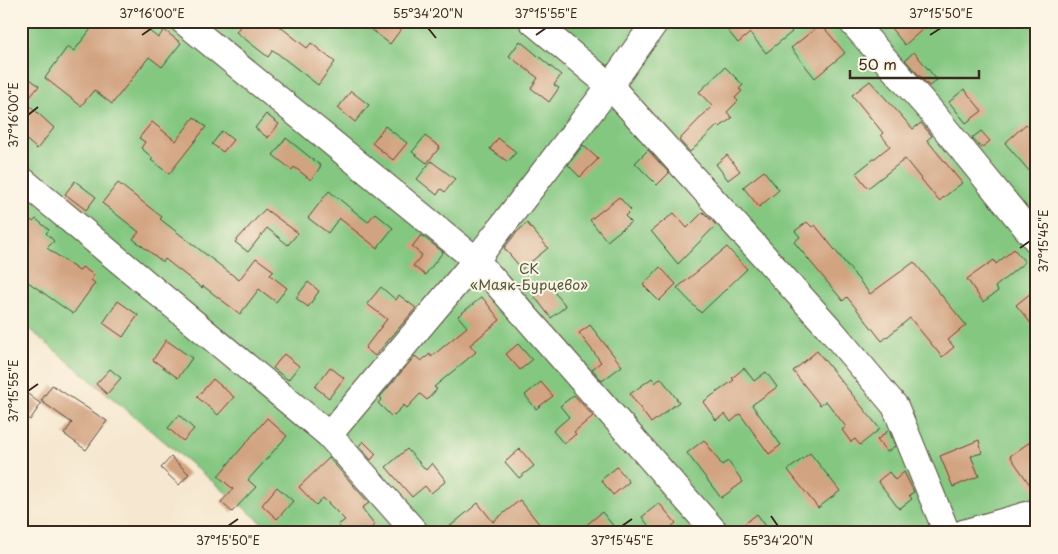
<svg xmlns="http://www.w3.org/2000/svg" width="1058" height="554" font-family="'Playpen Sans',sans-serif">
<rect width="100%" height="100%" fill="#fcf5e5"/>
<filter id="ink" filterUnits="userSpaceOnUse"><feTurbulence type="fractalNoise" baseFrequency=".02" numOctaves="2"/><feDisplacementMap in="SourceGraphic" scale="10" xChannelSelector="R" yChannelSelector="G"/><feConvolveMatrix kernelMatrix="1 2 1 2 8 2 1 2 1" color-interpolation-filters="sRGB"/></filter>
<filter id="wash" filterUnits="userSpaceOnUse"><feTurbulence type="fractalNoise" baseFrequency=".0096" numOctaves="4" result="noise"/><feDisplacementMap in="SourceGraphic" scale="20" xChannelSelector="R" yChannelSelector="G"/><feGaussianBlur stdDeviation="1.12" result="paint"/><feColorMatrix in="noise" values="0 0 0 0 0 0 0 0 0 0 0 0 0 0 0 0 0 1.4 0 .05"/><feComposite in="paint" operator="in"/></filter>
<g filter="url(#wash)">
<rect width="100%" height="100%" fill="#f6e8d0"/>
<polygon fill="#83c781" stroke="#5f7850" points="21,21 1037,21 1037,533 271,533 261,522 21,322"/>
<g id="blocks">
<g fill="#d2a380">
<polygon points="97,21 137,21 158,38 164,30 181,43 162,67 149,57 112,104 94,90 81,106 45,78 68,46 74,51"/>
<polygon points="244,21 273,21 307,48 311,43 335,62 318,85 273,50 268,57 236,32"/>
<polygon points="361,21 407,21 390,44"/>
<polygon points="720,21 784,21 792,32 766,53 750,33 738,43"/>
<polygon points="885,21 932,21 905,45"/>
<polygon points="821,24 845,53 815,78 791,48"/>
<polygon points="520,41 561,75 554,85 559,88 549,102 531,88 538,78 509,56"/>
<polygon points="914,52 937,80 929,86 905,60"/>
<polygon points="725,67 743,85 739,89 742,91 735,98 738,101 727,112 732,118 720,127 718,125 690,152 679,140 712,106 699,92"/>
<polygon points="21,72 39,86 26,102 54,128 37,149 21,135"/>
<polygon points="870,81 913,129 921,123 932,136 927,140 962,183 939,201 905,159 868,188 856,173 890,146 881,135 883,133 852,95"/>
<polygon points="964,89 982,111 966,123 949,102"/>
<polygon points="351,91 369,105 355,122 338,108"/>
<polygon points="266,114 279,124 268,138 255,128"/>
<polygon points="194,117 206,127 169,174 151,160 153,158 141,148 145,142 139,138 152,122 176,141"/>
<polygon points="1026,124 1037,136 1037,180 1005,143"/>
<polygon points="385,126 407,143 393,160 372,143"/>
<polygon points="222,131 233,140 223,152 212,144"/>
<polygon points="981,131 990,141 981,148 972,138"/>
<polygon points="425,136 440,147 427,163 412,152"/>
<polygon points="286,138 321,166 311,180 294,167 292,170 273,155"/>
<polygon points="498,138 516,152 508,162 490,149"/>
<polygon points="583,145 598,159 580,177 568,165"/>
<polygon points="648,150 669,173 657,185 635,163"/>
<polygon points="727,155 740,171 728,180 716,164"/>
<polygon points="431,161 455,179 445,192 441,189 437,195 417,179"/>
<polygon points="764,171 779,190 759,207 743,187"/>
<polygon points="75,181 96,197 86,210 65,194"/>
<polygon points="118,183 162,217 160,219 239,280 256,258 274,271 270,275 287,288 276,302 259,289 240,314 203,286 202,288 165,259 163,262 133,239 139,232 102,203"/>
<polygon points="329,191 368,222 375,213 393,228 377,248 339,218 328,233 308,218"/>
<polygon points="619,197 631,210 625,216 631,222 607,241 590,220"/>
<polygon points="265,209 298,233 288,245 267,228 248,252 235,242"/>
<polygon points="703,212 716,225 678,264 651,231 674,213 687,228"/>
<polygon points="29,218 33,222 36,219 49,230 46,233 54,241 47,248 79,271 82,267 94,275 91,280 95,283 73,314 21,277 21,227"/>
<polygon points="807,222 812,227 815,225 870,294 914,262 966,325 948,340 954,347 942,357 910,318 882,341 847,297 843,301 794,242 800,237 795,231"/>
<polygon points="527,223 548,248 522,269 504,248 517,232"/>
<polygon points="421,235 443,252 425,275 413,266 422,255 412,247"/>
<polygon points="727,247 747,269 701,313 677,288"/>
<polygon points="1014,249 1025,262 995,287 998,291 983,302 967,279 994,260 996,264"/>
<polygon points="660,267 676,284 659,301 643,285"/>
<polygon points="545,281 566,306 551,318 531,292"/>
<polygon points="308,282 319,291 308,307 296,298"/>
<polygon points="381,287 396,300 399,295 416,308 375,356 365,348 387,319 367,304"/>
<polygon points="1037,288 1037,331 1016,305"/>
<polygon points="482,297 500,320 470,345 476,352 434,387 437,389 427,400 420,394 407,408 404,405 392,417 378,403 382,399 380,397 415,356 421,361 430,354 431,357 467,327 458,316"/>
<polygon points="118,301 138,315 123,337 103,323"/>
<polygon points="590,325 622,366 602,381 592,369 601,362 579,333"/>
<polygon points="166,340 192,358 178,378 153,360"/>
<polygon points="518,344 532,360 520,370 506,354"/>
<polygon points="817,351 880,429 860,445 855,439 851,442 842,430 846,427 826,401 820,405 793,371"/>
<polygon points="284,354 299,366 288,380 273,368"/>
<polygon points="330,367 344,378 329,398 315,387"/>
<polygon points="744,368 754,381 766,372 777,387 752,405 781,445 769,454 740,414 731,422 725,414 716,420 703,402 734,380 732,378"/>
<polygon points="110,369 121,378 107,394 96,384"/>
<polygon points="652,378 655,383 661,378 679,402 651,423 630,394"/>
<polygon points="213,379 234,397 218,415 197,397"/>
<polygon points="541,382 553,396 536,409 525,395"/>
<polygon points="52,385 107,421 86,450 64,434 72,423 41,401"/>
<polygon points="21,389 41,404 30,420 21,414"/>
<polygon points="574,395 593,416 574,432 576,434 564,444 553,431 569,417 560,406"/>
<polygon points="179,415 194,429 183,441 168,428"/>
<polygon points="267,418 287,436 248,480 256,487 232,512 221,502 233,489 218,476"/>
<polygon points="889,430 895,446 887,452 877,440"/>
<polygon points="1037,437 1037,495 1010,456"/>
<polygon points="704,440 722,465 728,461 743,482 721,498 687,453"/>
<polygon points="979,440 982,453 971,456 979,476 953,487 940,456"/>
<polygon points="363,441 376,454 371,460 359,446"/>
<polygon points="407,449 426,470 432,463 446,481 431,493 425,486 412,497 386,467"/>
<polygon points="520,449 534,466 519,478 505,462"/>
<polygon points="810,453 840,491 818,508 788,470"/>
<polygon points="171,457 189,474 179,485 161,468"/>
<polygon points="329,458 369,503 362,508 375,525 365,533 344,533 338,525 345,520 323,498 316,505 299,487"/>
<polygon points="617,467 629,482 613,495 601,480"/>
<polygon points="889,472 895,480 904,472 914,492 909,495 912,499 899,509 878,481"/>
<polygon points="277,487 293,501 277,519 262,505"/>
<polygon points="520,500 540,525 530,533 442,533 478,503 493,522"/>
<polygon points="659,503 676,523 664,533 654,533 642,517"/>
<polygon points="602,512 619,533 577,533"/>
<polygon points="757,514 771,533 733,533"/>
</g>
</g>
</g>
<g filter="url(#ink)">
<use href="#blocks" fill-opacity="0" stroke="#574639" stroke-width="1"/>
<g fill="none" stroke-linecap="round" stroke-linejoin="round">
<g stroke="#574639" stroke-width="28">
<g id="minor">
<polyline points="183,21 476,260 716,533"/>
<polyline points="532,21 610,86 830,329 895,406 947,533"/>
<polyline points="851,21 930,110 1037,241"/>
<polyline points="21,179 329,435 416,533"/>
<polyline points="329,435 476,260 610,86 656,21"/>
<polyline points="963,533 1037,512"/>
</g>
</g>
<use href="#minor" stroke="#fff" stroke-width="26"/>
</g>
</g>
<path fill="none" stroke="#3b2a1e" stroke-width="2" d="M428,28l8,10M142,35l10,-7M536,35l10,-7M930,35l11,-7M28,115l10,-8M1020,248l10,-7M28,391l10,-7M771,516l7,10M228,526l10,-7M622,526l10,-7"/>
<g text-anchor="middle" stroke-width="4" stroke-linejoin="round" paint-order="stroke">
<g font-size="14" fill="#51593c" stroke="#fcf5e5">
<text x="529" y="274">СК<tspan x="529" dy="16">«Маяк-Бурцево»</tspan></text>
</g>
</g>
<rect width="1058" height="554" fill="none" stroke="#fcf5e5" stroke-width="55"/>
<path d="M850 70v8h129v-8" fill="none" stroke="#3b2a1e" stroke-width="2.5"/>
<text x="858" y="70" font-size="15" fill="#3b2a1e" stroke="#fcf5e5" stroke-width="4" paint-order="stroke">50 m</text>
<rect x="28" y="28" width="1002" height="498" fill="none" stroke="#3b2a1e" stroke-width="2"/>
<g font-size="12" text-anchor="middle" fill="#3b2a1e">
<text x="152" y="18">37°16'00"E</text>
<text x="428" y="18">55°34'20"N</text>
<text x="546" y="18">37°15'55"E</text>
<text x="941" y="18">37°15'50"E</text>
<text transform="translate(14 115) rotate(-90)" y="4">37°16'00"E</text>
<text transform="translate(1044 241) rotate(-90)" y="4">37°15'45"E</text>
<text transform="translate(14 391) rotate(-90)" y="4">37°15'55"E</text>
<text x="228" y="545">37°15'50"E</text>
<text x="622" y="545">37°15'45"E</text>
<text x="778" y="545">55°34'20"N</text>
</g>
</svg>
